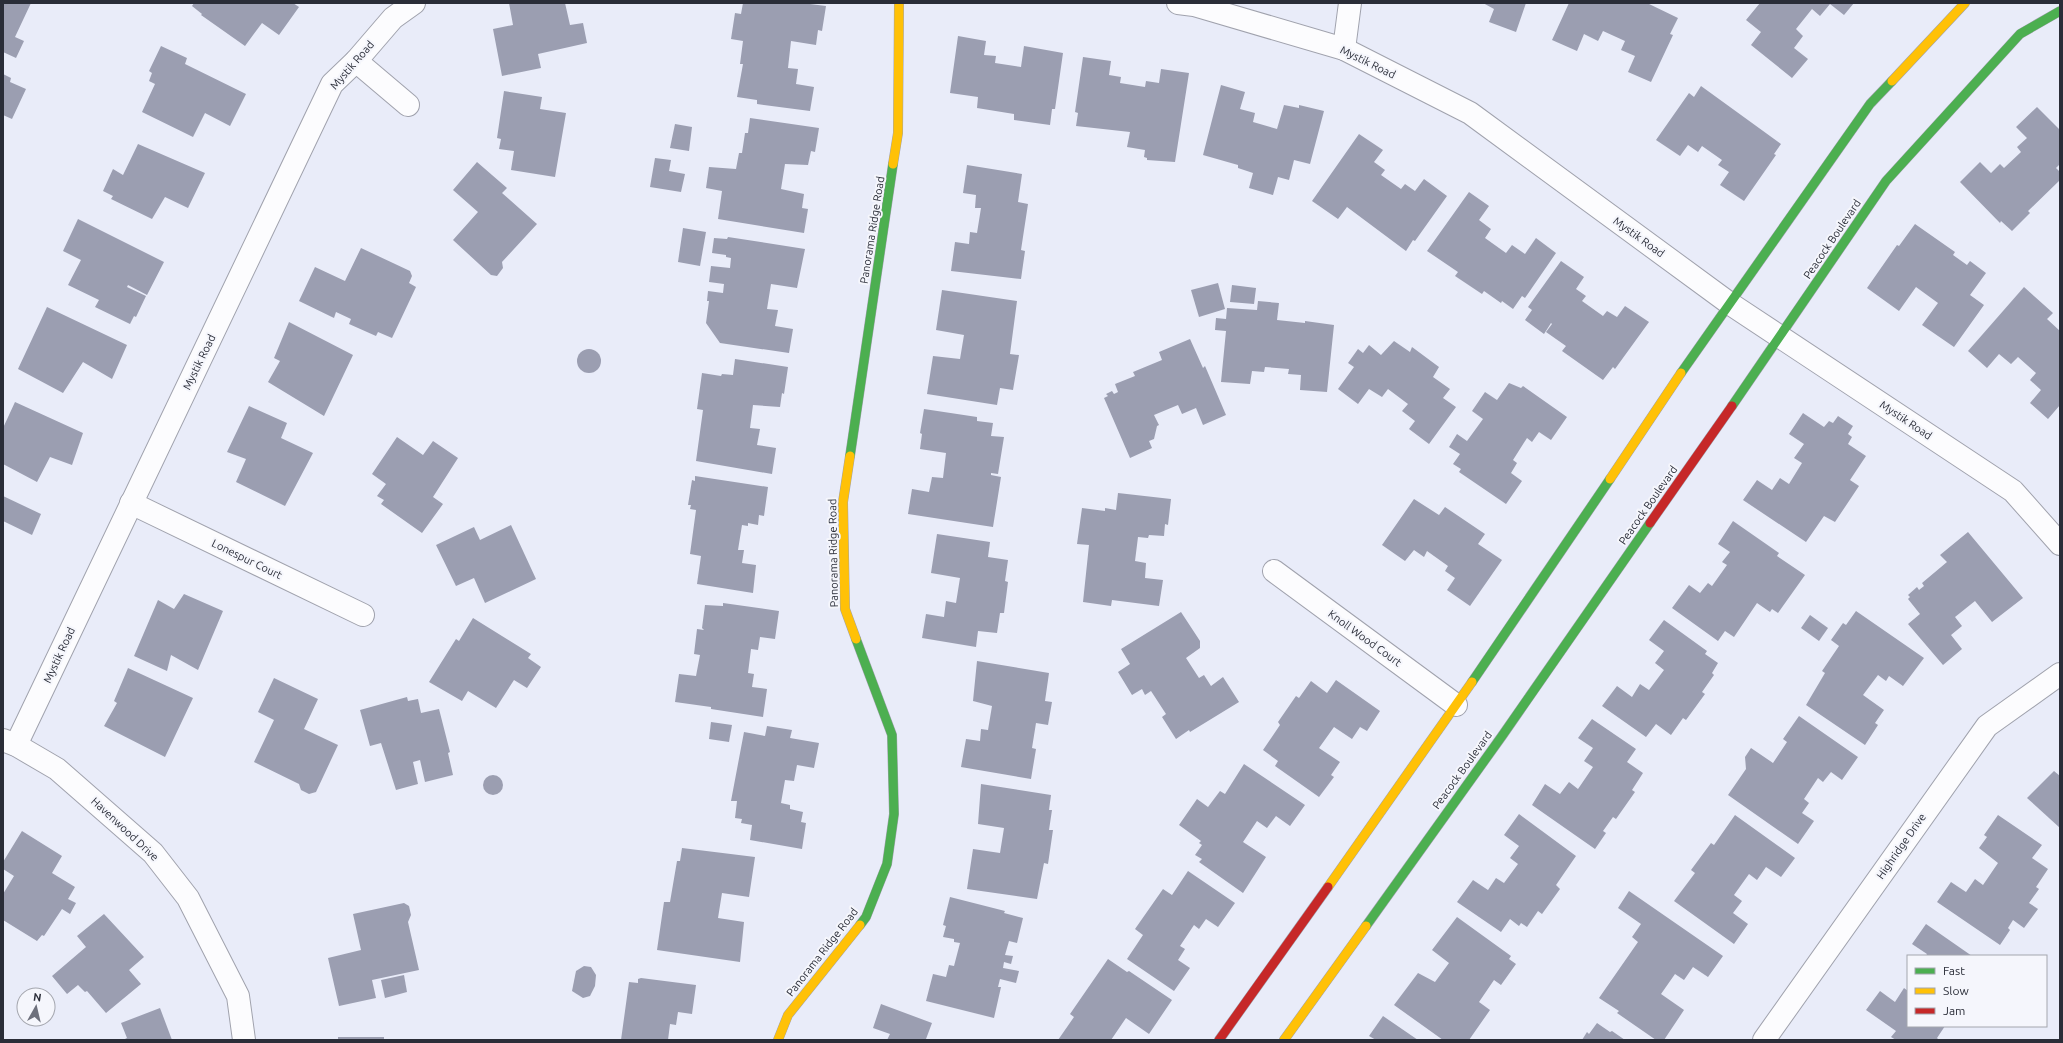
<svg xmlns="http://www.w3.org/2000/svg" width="2063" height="1043" font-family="Ubuntu,sans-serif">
<rect width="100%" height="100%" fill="#e9ecf9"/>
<g fill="#9b9eb1">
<polygon points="3,3 31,3 15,37 24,41 16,58 3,52"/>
<polygon points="194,3 293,3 299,7 279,35 262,23 245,46 201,15 202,14 192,6"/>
<polygon points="509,3 565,3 570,25 583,23 587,43 538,54 541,68 502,76 493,29 513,25"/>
<polygon points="743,3 802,3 826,6 822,31 818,30 816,45 791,41 788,68 798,69 796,84 814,87 810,111 757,104 757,100 737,97 743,64 740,64 743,41 731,39 735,13 741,14"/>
<polygon points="1483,3 1526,3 1516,32 1489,22 1494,9"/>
<polygon points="1569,3 1647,3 1678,18 1670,34 1673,35 1651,82 1628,72 1635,56 1621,50 1625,41 1603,31 1598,41 1584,34 1577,51 1552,40"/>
<polygon points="1760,3 1854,3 1844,15 1830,4 1820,16 1812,9 1796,29 1803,36 1794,48 1808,59 1792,78 1751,45 1761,32 1746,20"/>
<polygon points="958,36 986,41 984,55 996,56 995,63 1021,67 1024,46 1063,53 1055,109 1052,109 1050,125 1014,120 1014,114 977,108 978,97 950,93"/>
<polygon points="161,46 187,58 185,64 246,94 230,126 205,113 193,137 142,112 155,84 149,81 152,73 149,71"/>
<polygon points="1083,57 1111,61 1109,75 1121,77 1120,83 1145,87 1146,81 1159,83 1161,69 1189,73 1175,162 1147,160 1147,158 1144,157 1145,150 1127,147 1130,132 1076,126 1078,113 1075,112"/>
<polygon points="3,74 11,78 10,82 26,89 12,119 3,115"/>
<polygon points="1221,85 1245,92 1240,109 1255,113 1253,122 1277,129 1284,105 1299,108 1299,105 1324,111 1310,164 1294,160 1289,180 1278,177 1273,195 1249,188 1253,173 1238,168 1238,165 1203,155"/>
<polygon points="1701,86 1781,144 1774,154 1776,155 1744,201 1720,185 1729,172 1718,165 1722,160 1702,146 1698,152 1688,145 1680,156 1656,140 1689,93 1694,97"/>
<polygon points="504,91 542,97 540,109 566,113 555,177 511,170 514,151 499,149 501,139 497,138"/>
<polygon points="2037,107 2060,130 2060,164 2056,168 2060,172 2060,180 2028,211 2030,213 2012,231 2001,221 2000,223 1960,182 1980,162 1991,173 2000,164 2004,168 2021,152 2017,147 2027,138 2016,127"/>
<polygon points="750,118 819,128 815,152 811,151 808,165 785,164 781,189 804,194 802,208 808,209 804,233 718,219 722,191 706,188 709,167 736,169 739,153 742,153 745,133 748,133"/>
<polygon points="675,124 692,127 689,151 670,148"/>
<polygon points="1359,134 1383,150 1374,162 1385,170 1381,175 1401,189 1405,184 1415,191 1424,179 1447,196 1415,241 1413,240 1406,251 1347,207 1338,219 1312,201"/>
<polygon points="138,144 205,173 188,208 165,197 152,219 111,199 113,196 103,191 113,169 123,175"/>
<polygon points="655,158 671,160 669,171 685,174 681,192 650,187"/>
<polygon points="477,162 507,188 502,193 537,224 502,262 503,268 497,276 491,275 453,240 478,212 453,190"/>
<polygon points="967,165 1022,174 1018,202 1028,204 1021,250 1025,251 1021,279 951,271 955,242 969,244 970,232 977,233 981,208 975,208 976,195 963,193"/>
<polygon points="1469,192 1489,206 1479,220 1491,229 1485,238 1506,253 1512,245 1525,254 1536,238 1556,253 1525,298 1522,296 1513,309 1502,301 1501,303 1484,291 1482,294 1455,276 1458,272 1427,251"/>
<polygon points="78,219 164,262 147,295 128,285 127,287 146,296 136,317 134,316 130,324 95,307 99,300 68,285 81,260 63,251"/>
<polygon points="1915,224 1955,252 1953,255 1967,265 1970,261 1986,273 1970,295 1984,305 1954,347 1922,325 1938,303 1916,287 1899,311 1867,288 1897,245 1899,246"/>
<polygon points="683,228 706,232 700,266 678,262"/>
<polygon points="728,237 805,249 797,288 771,284 767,309 778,310 775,326 793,329 789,353 720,343 706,323 709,301 707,301 708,291 723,293 724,284 709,282 711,266 730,268 731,258 726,257 726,255 712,253 714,238 727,239"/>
<polygon points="361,248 410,271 412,276 409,283 416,287 392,338 378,332 376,336 349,324 351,319 336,312 334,318 299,301 315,267 345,281"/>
<polygon points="1561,261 1584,277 1576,289 1586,296 1582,301 1603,316 1607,311 1617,317 1625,306 1649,322 1615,369 1613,367 1603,380 1562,351 1566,346 1546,332 1552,324 1551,323 1544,334 1525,320 1532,310 1528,307"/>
<polygon points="1218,283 1225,309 1199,317 1191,290"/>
<polygon points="1232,285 1256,288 1254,304 1230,302"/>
<polygon points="2024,287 2053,313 2047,319 2060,331 2060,405 2048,419 2030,403 2041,390 2030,380 2036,373 2018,357 2011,364 1999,354 1987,368 1968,351"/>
<polygon points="942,290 1017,301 1010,354 1019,355 1013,390 1000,388 997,405 927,394 933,356 960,359 964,335 936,330"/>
<polygon points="1258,301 1279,303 1277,320 1305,323 1305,321 1334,325 1327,392 1300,390 1301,375 1288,374 1289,369 1265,367 1264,372 1252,371 1250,384 1221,382 1226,331 1215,330 1216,318 1226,319 1227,308 1257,310"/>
<polygon points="47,307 127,345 112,379 83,362 63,393 18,369"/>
<polygon points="289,322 353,355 324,416 268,382 280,361 274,358"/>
<polygon points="1190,339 1203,368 1205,366 1226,415 1203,425 1196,408 1182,414 1178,405 1154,415 1159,425 1157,426 1154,439 1149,441 1152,448 1130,458 1104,398 1108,396 1106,394 1112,391 1114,394 1118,392 1115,384 1135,376 1133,372 1162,360 1159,352"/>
<polygon points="1394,341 1410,352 1412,347 1439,367 1433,377 1450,389 1443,398 1456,407 1429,444 1409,429 1415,421 1402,411 1408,404 1388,389 1382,397 1369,389 1358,404 1338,389 1354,367 1348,363 1358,349 1363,353 1369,345 1381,355"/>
<circle cx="589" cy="361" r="12"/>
<polygon points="735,359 788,367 784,394 782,393 780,407 753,405 750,428 760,429 757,445 776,448 772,474 696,461 703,410 697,409 702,373 721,376 722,374 733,375"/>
<polygon points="1509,383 1521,388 1523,386 1567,417 1551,440 1539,432 1532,442 1527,438 1513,460 1517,463 1511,473 1522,481 1506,504 1459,472 1461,469 1453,464 1460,454 1449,447 1457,434 1467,441 1483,419 1472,411 1485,392 1497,400"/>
<polygon points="15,402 83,433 72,465 50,457 37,482 3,464 3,428"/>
<polygon points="249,406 287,423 281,438 313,453 285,506 236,482 246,459 227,452"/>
<polygon points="924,409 977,417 977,421 993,423 991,436 1004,437 998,474 991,473 991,475 1001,477 993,527 908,514 912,489 929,492 932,477 943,478 946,453 920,449 922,434 920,433"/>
<polygon points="1803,413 1824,427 1829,421 1833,423 1838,416 1853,426 1848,434 1852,437 1848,444 1866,456 1850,480 1859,486 1835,522 1824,516 1806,542 1743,500 1757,480 1772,490 1780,478 1789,484 1802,463 1794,458 1804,444 1789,434"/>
<polygon points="397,437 423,455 433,441 458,458 433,497 443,504 422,533 381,504 384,500 377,496 386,484 372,474"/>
<polygon points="695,476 768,487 764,516 759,515 758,525 748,523 748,526 742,525 738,550 744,550 742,563 756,565 753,593 697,584 701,556 690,554 696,510 690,509 691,505 688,505 692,480 695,481"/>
<polygon points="1118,493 1171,499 1168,525 1165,524 1164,536 1149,535 1148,538 1138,537 1135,561 1146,563 1145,578 1163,580 1159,606 1112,600 1111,606 1083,602 1089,545 1077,544 1082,508 1105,511 1105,508 1116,510"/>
<polygon points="3,496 41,514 32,535 3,521"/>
<polygon points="1414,499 1439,515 1445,507 1485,534 1478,544 1502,560 1470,606 1447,590 1455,578 1445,571 1448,566 1427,551 1424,557 1414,550 1405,561 1382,545"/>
<polygon points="1733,521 1779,553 1777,556 1805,575 1778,613 1772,609 1770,612 1757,603 1734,637 1725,631 1718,641 1672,608 1689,585 1700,593 1708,583 1712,586 1727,565 1722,562 1730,552 1718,544"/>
<polygon points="511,525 536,579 485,603 474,578 456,586 436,545 474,527 480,540"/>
<polygon points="1968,532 2023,598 1992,622 1975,601 1955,617 1962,626 1951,635 1962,649 1943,665 1908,624 1920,614 1908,599 1910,597 1908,595 1917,587 1919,590 1924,586 1922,583 1947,562 1940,555"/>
<polygon points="937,534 990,542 988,557 1008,560 1005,581 1008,582 1004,613 1000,613 997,633 978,631 976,647 922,638 926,614 944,617 946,601 956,603 960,578 931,573"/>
<polygon points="184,594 223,611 198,670 171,655 167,671 134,656 158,600 174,609"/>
<polygon points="723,603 779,611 775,639 760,637 758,650 751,649 748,673 754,674 752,687 767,689 763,717 711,709 711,707 675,702 679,674 696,676 700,655 694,654 697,629 704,630 702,628 705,605 723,606"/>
<polygon points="1856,611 1924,658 1903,686 1889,676 1886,681 1878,675 1863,695 1884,710 1875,723 1878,725 1865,745 1806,705 1825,673 1822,671 1839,646 1831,640 1843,623 1846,625"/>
<polygon points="1181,612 1200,641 1200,648 1186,658 1199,678 1204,675 1211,686 1223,677 1239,702 1190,732 1189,730 1176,739 1162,717 1166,714 1151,691 1145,695 1142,689 1132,695 1118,672 1130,664 1121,649"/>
<polygon points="1810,615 1828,628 1819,641 1801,628"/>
<polygon points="473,618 531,654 528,658 541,667 527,688 514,680 496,708 468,691 462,701 429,682 456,639 459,641"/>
<polygon points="1664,620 1707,651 1705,654 1718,663 1712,673 1714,675 1702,692 1705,694 1686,720 1683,718 1671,735 1656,724 1646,737 1602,706 1617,686 1632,697 1640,684 1649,690 1664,670 1655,663 1664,651 1649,640"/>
<polygon points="977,661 1049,673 1045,701 1052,702 1048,725 1036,723 1032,748 1036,749 1031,779 961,767 966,739 980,741 981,729 988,730 992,706 973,701"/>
<polygon points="128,668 193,698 165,757 104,726 117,703 114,701"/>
<polygon points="274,678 318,699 304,729 338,745 316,792 309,794 301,790 299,784 254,762 274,720 258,712"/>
<polygon points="1336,680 1380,711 1367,731 1360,727 1352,739 1334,727 1319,748 1340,762 1331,775 1334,777 1319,797 1275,766 1278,761 1263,750 1280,725 1278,722 1296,696 1299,698 1311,681 1327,693"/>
<polygon points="407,697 408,701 418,699 421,713 439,709 450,752 448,753 453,775 425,782 420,760 413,762 418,784 396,790 381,743 370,746 360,710"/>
<polygon points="1799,716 1858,757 1842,780 1831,772 1823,782 1818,778 1804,799 1809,803 1802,813 1814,821 1798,844 1728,795 1746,769 1745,757 1751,748 1773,763 1787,742 1783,739"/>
<polygon points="1592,719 1636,749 1627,762 1643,773 1632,790 1635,792 1616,819 1613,817 1603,831 1606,833 1595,849 1532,805 1545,784 1560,794 1569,782 1578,789 1593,767 1584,761 1593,748 1578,738"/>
<polygon points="711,722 732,725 729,742 709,739"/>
<polygon points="767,726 792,730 790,738 819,743 814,768 797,765 794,781 785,780 781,803 790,805 790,809 803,812 801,822 806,823 802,849 750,840 752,825 741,823 742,819 735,818 737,801 731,801 744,732 765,736"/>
<polygon points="1244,764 1305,805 1290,826 1276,816 1267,828 1257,821 1243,842 1266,857 1243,893 1199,862 1202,859 1195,855 1202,845 1199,843 1201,841 1179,825 1197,799 1208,807 1220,791 1225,794"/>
<polygon points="2054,771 2060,776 2060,828 2027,798"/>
<circle cx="493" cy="785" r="10"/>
<polygon points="981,784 1051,795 1049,810 1052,810 1049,830 1053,830 1048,864 1044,863 1037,899 967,889 973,849 1000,853 1004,828 978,824"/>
<polygon points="1519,814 1576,856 1556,885 1560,889 1542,914 1538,911 1527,927 1521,923 1519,926 1510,919 1501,932 1457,902 1473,880 1488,890 1496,878 1504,883 1518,864 1510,858 1519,846 1504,835"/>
<polygon points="1735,815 1795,858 1781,877 1766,867 1757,880 1749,874 1734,895 1742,901 1733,913 1748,924 1734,944 1674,901 1695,873 1691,870 1711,843 1714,845"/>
<polygon points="1998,815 2042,845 2032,858 2048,869 2036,887 2039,889 2029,903 2038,909 2024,928 2013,920 2008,928 2010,930 2000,945 1937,902 1951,882 1966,892 1975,879 1983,885 1998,863 1979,848 1987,837 1984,835"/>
<polygon points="22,831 62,856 52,873 75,887 68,899 76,903 70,914 62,909 44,936 42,935 37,941 3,920 3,894 14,876 3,869 3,862"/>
<polygon points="682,848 755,857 749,897 722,893 718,918 744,922 740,962 657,950 664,902 670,902 677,861 680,861"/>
<polygon points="1188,871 1235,903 1218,927 1206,919 1199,929 1194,925 1180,946 1185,949 1178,960 1190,968 1174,991 1127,959 1143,935 1135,929 1163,889 1172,895"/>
<polygon points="1629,891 1723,956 1708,977 1693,967 1684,980 1675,974 1661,994 1684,1010 1664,1040 1656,1040 1617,1013 1619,1011 1599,998 1638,942 1632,937 1641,924 1618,908"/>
<polygon points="950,897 1005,911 1004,913 1023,918 1017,943 1009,941 1005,955 1013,956 1011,964 1004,962 1003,968 1019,971 1016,983 1000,979 998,987 1001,987 994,1018 926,1001 933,974 946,977 949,965 954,966 960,943 954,942 954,939 943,937 946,926 943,925"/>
<polygon points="404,903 409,906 411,915 408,922 419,970 372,980 376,998 339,1006 328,958 361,950 353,914"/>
<polygon points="104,914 144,957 129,970 141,984 106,1013 87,991 85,992 78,985 67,994 52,976 86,947 77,936"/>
<polygon points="1457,917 1511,956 1509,959 1516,964 1501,985 1494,980 1479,1002 1490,1010 1469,1040 1443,1040 1394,1005 1418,973 1435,982 1449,963 1432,950"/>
<polygon points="1926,924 1972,956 1926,956 1927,954 1912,944"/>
<polygon points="1108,959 1127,972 1129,971 1172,1000 1149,1034 1126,1018 1111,1040 1058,1040 1074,1017 1070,1014"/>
<polygon points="584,966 591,967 596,975 595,986 590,996 583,998 572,991 576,971"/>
<polygon points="404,975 407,992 385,998 381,980"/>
<polygon points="641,978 696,985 692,1014 678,1012 676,1025 670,1024 668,1040 621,1040 629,982 638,983 638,979"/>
<polygon points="1904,988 1908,991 1908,1026 1945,1026 1937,1038 1939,1040 1896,1040 1891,1037 1896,1031 1866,1010 1880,991 1895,1002"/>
<polygon points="881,1004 932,1023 926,1039 929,1040 887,1040 890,1034 873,1028"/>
<polygon points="160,1008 172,1040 123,1040 127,1038 121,1023"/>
<polygon points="1383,1016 1418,1040 1376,1040 1369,1036"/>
<polygon points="1597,1023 1610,1032 1612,1031 1625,1040 1582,1040 1587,1032 1589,1034"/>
<rect x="338" y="1037" width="46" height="3"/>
</g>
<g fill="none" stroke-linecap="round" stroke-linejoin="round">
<g stroke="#a0a2ad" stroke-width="24">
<g id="street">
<polyline points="1178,3 1194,5 1344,49 1470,113 1729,303 2013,491 2060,544"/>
<polyline points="1344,49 1350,3"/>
<polyline points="356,61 408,105"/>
<polyline points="131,503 363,615"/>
<polyline points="1274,571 1456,705"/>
<polyline points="3,740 16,745 57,769 153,853 188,898 238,996 244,1040"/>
<polyline points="16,745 332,84 356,61 393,18 414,3"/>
<polyline points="1764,1040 1987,726 2060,674"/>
</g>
</g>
<g stroke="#a0a2ad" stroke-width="10">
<g id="fast">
<polyline points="1681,373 1870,104 1892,81"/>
<polyline points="1732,406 1886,181 2020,34 2060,11"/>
<polyline points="850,456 893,164"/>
<polyline points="856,639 892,735 894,814 887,864 866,917 860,925"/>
<polyline points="1472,682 1610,479"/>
<polyline points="1366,926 1502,736 1650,523"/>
</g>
</g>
<g stroke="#a0a2ad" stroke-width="10">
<g id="slow">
<polyline points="1892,81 1965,3"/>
<polyline points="893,164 898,133 899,3"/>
<polyline points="850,456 843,502 845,609 856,639"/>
<polyline points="1610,479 1681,373"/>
<polyline points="1328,887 1472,682"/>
<polyline points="778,1040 788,1015 860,925"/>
<polyline points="1284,1040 1366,926"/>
</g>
</g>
<g stroke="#a0a2ad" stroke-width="10">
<g id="jam">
<polyline points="1650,523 1732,406"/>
<polyline points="1219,1040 1328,887"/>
</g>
</g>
<use href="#street" stroke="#fcfcfe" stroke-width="22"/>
<use href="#fast" stroke="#4caf50" stroke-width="9"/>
<use href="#slow" stroke="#ffc107" stroke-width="9"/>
<use href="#jam" stroke="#c62828" stroke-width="9"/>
</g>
<g text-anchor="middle" stroke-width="4" stroke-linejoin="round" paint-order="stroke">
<g font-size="11" fill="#2a2d38" stroke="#f5f6fc">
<text transform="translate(1368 62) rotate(26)" y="4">Mystik Road</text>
<text transform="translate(352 65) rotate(-49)" y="4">Mystik Road</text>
<text transform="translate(872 230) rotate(-81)" y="4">Panorama Ridge Road</text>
<text transform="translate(1639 237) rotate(36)" y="4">Mystik Road</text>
<text transform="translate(1832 239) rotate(-56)" y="4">Peacock Boulevard</text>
<text transform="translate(199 362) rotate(-64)" y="4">Mystik Road</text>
<text transform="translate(1906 420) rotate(34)" y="4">Mystik Road</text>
<text transform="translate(1648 505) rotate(-55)" y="4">Peacock Boulevard</text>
<text transform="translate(833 553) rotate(-91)" y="4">Panorama Ridge Road</text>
<text transform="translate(247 559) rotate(26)" y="4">Lonespur Court</text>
<text transform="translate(1365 638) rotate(36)" y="4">Knoll Wood Court</text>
<text transform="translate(59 655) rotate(-65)" y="4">Mystik Road</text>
<text transform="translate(1462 770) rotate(-54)" y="4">Peacock Boulevard</text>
<text transform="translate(125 829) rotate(43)" y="4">Havenwood Drive</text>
<text transform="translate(1901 846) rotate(-55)" y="4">Highridge Drive</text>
<text transform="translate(822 952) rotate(-52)" y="4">Panorama Ridge Road</text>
</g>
</g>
<rect width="2063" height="1043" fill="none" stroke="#2a2d38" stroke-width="8"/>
<rect x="1907" y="955" width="140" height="72" fill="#f5f6fc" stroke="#a4a6ae"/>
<rect x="1915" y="968" width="20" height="6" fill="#4caf50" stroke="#a4a6ae"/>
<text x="1943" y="975" font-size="12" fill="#2a2d38">Fast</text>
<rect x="1915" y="988" width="20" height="6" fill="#ffc107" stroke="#a4a6ae"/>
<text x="1943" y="995" font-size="12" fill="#2a2d38">Slow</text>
<rect x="1915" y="1008" width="20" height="6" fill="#c62828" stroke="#a4a6ae"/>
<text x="1943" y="1015" font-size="12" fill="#2a2d38">Jam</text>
<g transform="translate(36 1007) rotate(8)"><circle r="19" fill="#f5f6fc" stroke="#a4a6ae"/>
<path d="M0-3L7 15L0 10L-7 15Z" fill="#6d707c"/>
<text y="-6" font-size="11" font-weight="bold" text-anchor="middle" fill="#2a2d38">N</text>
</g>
</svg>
